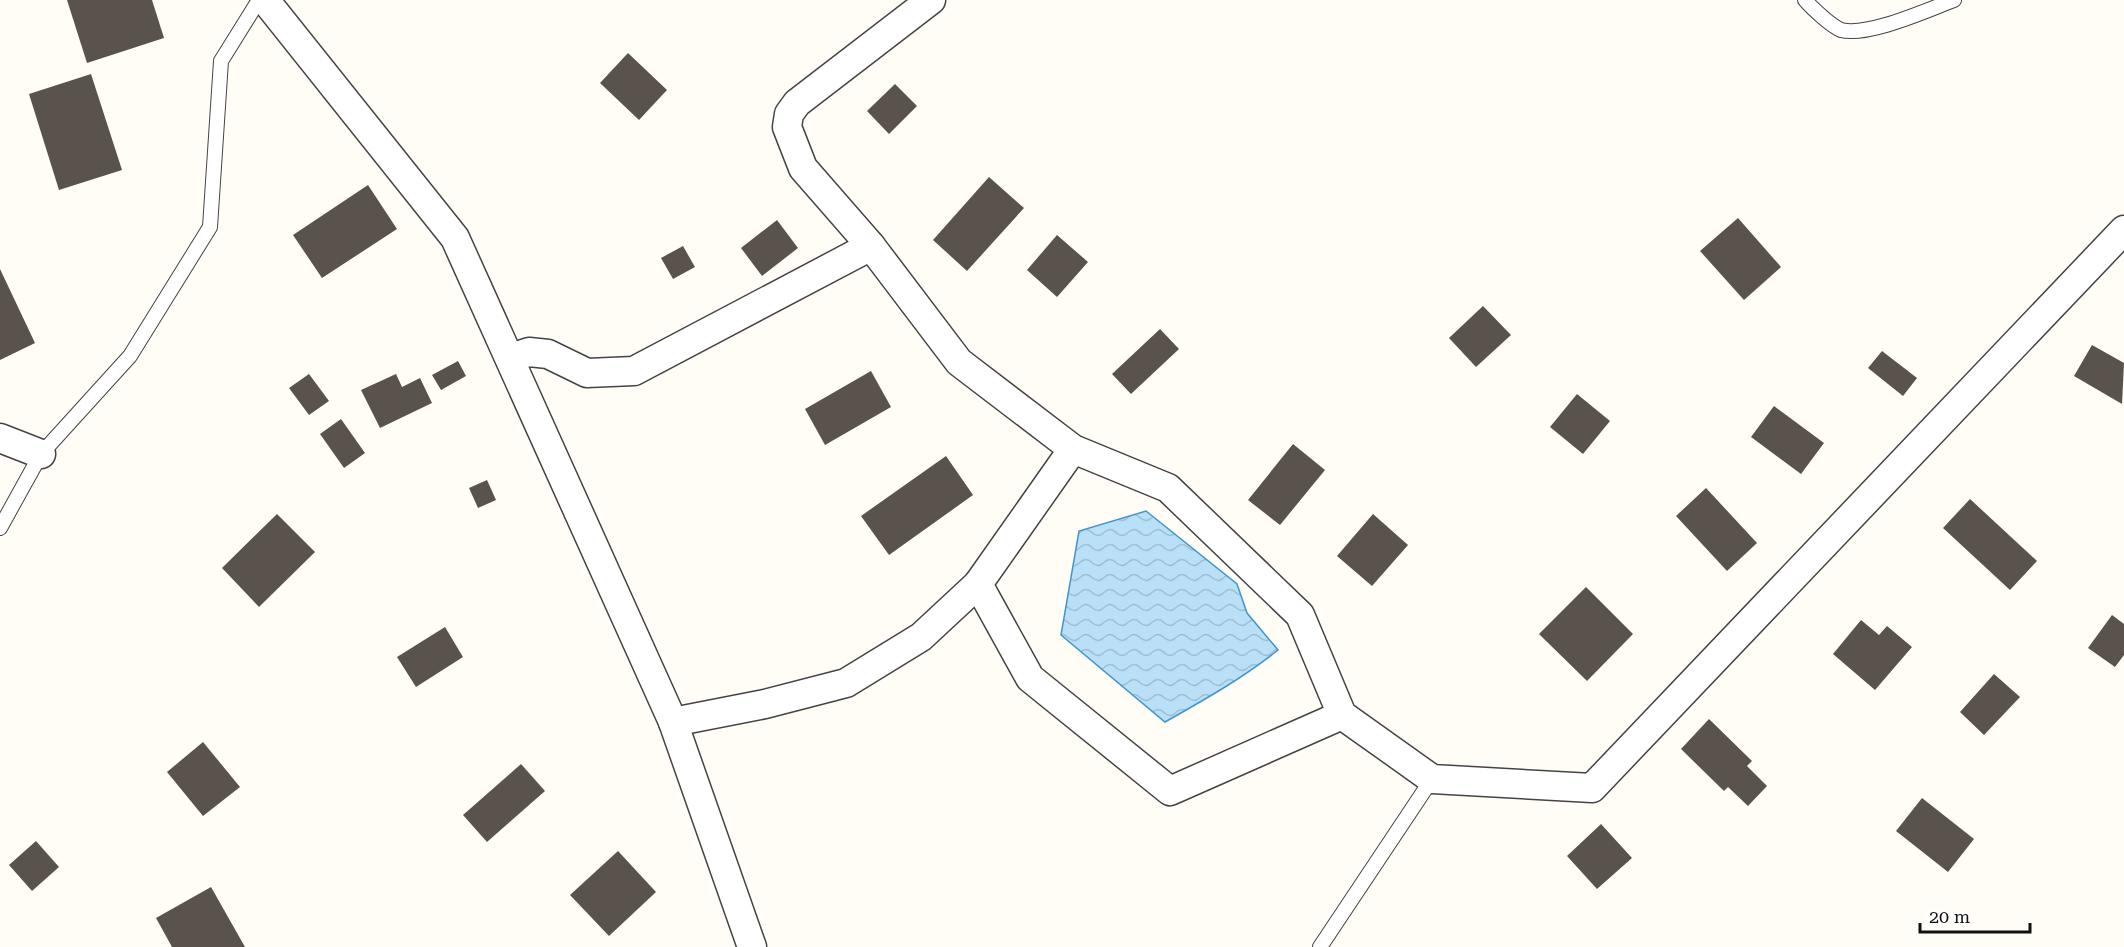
<svg xmlns="http://www.w3.org/2000/svg" width="2124" height="947" font-family="'Roboto Serif',serif">
<defs>
<pattern id="water-waves" width="16" height="10" patternUnits="userSpaceOnUse" patternTransform="scale(1.5)"><rect width="16" height="10" fill="#b9e0f7"/><path d="M0 5q4-4 8 0t8 0" fill="none" stroke="#9ebfd3"/></pattern>
</defs>
<rect width="100%" height="100%" fill="#fffdf5"/>
<path fill="url(#water-waves)" stroke="#3f96cf" stroke-width="1.5" d="M1146,511l91,73 10,29 31,37c-35,28 -74,50 -113,72l-104,-87 18,-104z"/>
<g fill="#5a524d">
<polygon points="67,0 152,0 164,38 87,63"/>
<polygon points="628,53 667,90 639,120 600,83"/>
<polygon points="91,74 122,170 59,190 29,94"/>
<polygon points="895,84 917,106 889,134 867,111"/>
<polygon points="989,177 1024,208 967,271 933,240"/>
<polygon points="368,185 397,229 322,278 293,235"/>
<polygon points="1738,218 1781,267 1744,300 1700,251"/>
<polygon points="777,220 798,248 762,276 741,248"/>
<polygon points="1057,235 1088,262 1057,297 1027,270"/>
<polygon points="683,246 695,267 673,279 661,258"/>
<polygon points="0,269 35,343 0,360"/>
<polygon points="1483,306 1511,335 1476,367 1449,338"/>
<polygon points="1160,329 1179,349 1131,394 1112,374"/>
<polygon points="2092,345 2124,363 2122,404 2074,376"/>
<polygon points="1882,351 1917,378 1903,396 1868,368"/>
<polygon points="458,361 466,376 441,390 432,375"/>
<polygon points="871,371 891,407 825,445 805,409"/>
<polygon points="309,374 329,401 309,415 289,388"/>
<polygon points="396,374 402,387 420,378 432,403 380,428 361,390"/>
<polygon points="1577,394 1610,421 1583,454 1550,427"/>
<polygon points="1774,406 1824,443 1801,474 1751,437"/>
<polygon points="341,419 365,453 344,468 320,434"/>
<polygon points="1293,444 1325,470 1280,525 1248,500"/>
<polygon points="946,456 973,495 889,555 861,516"/>
<polygon points="487,480 496,500 478,508 469,488"/>
<polygon points="1706,488 1757,543 1727,571 1676,516"/>
<polygon points="1970,499 2037,561 2010,590 1943,528"/>
<polygon points="277,514 315,552 259,607 222,568"/>
<polygon points="1373,514 1408,545 1372,586 1337,556"/>
<polygon points="1586,587 1633,634 1587,681 1539,634"/>
<polygon points="2112,615 2124,624 2124,655 2115,667 2088,648"/>
<polygon points="1861,620 1879,635 1887,626 1912,647 1875,690 1833,654"/>
<polygon points="445,627 463,657 416,687 397,657"/>
<polygon points="1994,674 2020,697 1984,735 1960,712"/>
<polygon points="1709,719 1752,761 1747,766 1767,786 1748,806 1728,787 1724,791 1681,749"/>
<polygon points="203,742 240,787 203,816 167,772"/>
<polygon points="521,764 545,791 487,842 463,815"/>
<polygon points="1922,798 1974,839 1948,872 1896,831"/>
<polygon points="1601,824 1632,858 1597,889 1567,856"/>
<polygon points="36,841 59,867 32,891 9,865"/>
<polygon points="618,851 656,892 609,936 570,895"/>
<polygon points="211,887 245,947 172,947 156,918"/>
</g>
<g fill="none" stroke-linecap="round" stroke-linejoin="round">
<g stroke="#444" stroke-width="16">
<g id="service">
<path d="M1805,0c7,8 26,26 36,30 27,7 86,-20 113,-30"/>
<polyline points="0,528 41,454 130,356 210,227 221,61 259,0"/>
<polyline points="1320,947 1432,779"/>
</g>
</g>
<g stroke="#444" stroke-width="31">
<g id="minor">
<polyline points="265,0 455,238 673,722 752,947"/>
<polyline points="931,0 797,103 789,114 787,127 803,168 871,246 959,362 1073,449 1168,488 1300,615 1342,715 1432,779 1592,788 2124,230"/>
<polyline points="510,358 529,352 548,354 587,373 634,371 871,246"/>
<polyline points="0,438 41,454"/>
<polyline points="1073,449 978,584 1030,678 1170,791 1342,715"/>
<polyline points="673,722 765,704 846,683 921,637 978,584"/>
</g>
</g>
<use href="#service" stroke="#fff" stroke-width="14"/>
<use href="#minor" stroke="#fff" stroke-width="28"/>
</g>
<path d="M1920 923v9h110v-9" fill="none" stroke="#111111" stroke-width="3"/>
<text x="1929" y="923" font-size="18" fill="#111111" stroke="#ffffff" stroke-width="4.5" paint-order="stroke">20 m</text>
</svg>
